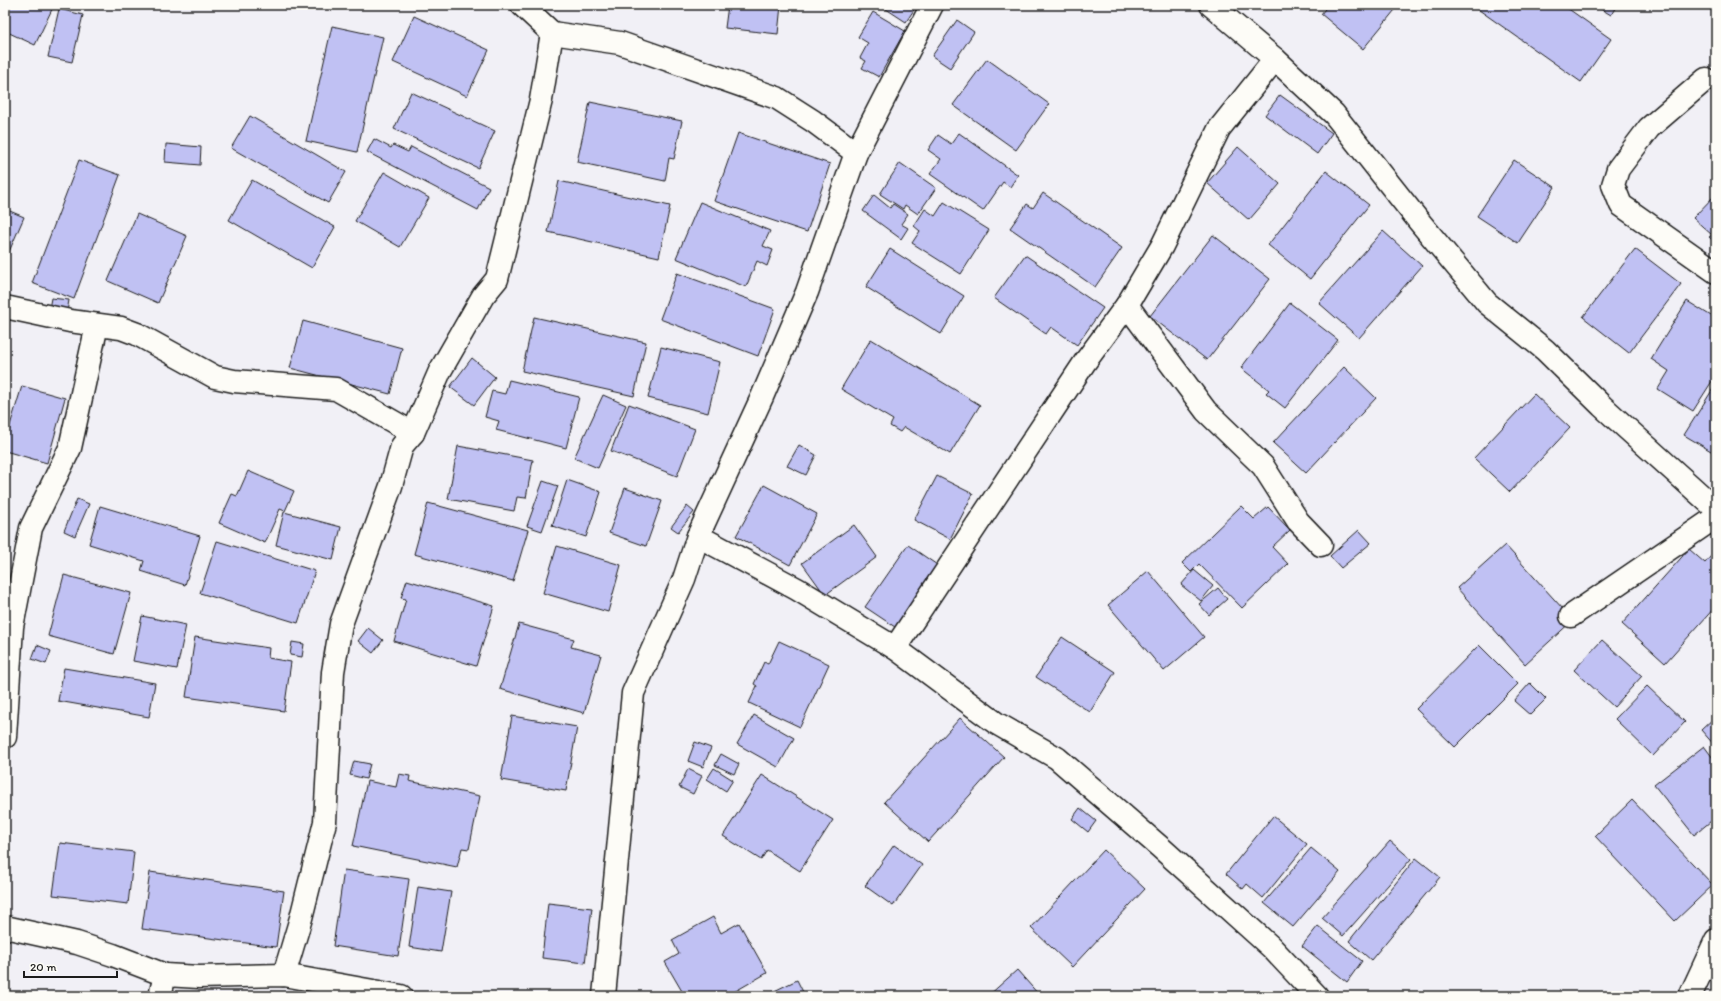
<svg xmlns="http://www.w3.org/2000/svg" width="1721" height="1001" font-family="Itim,sans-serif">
<rect width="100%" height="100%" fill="#f1f0f6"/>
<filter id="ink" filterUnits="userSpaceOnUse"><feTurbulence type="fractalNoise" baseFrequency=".025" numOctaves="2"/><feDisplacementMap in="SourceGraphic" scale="8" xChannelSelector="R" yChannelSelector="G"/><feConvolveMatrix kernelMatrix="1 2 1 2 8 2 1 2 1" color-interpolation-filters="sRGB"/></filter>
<g filter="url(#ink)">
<g fill="#c0c1f3" stroke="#1c1c1c">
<polygon points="5,5 54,5 35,45 5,31"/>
<polygon points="728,5 781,5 778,34 725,28"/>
<polygon points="880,5 917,5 906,22"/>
<polygon points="1328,5 1399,5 1363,49 1321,14"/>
<polygon points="1472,5 1563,5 1611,39 1581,82"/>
<polygon points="1594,5 1617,5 1611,15"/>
<polygon points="59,9 83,15 72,62 48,57"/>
<polygon points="873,12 905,31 879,77 862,68 866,61 860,58 868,43 858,37"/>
<polygon points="414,16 489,50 467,96 393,62"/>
<polygon points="957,20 974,32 950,68 932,56"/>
<polygon points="332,26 383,37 357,152 306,141"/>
<polygon points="987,59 1049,104 1016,150 953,105"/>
<polygon points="411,92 495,131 478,168 394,129"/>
<polygon points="1280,95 1332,133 1317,154 1265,115"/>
<polygon points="590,102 682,121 674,159 669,158 665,181 577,162"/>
<polygon points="250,116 346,172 328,203 231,148"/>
<polygon points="738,133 830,164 807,232 714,201"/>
<polygon points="959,133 1018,175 1010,187 1003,182 983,211 930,174 941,159 928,150 938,135 951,144"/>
<polygon points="374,139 391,148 393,145 408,152 411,147 489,187 478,210 367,152"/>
<polygon points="166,144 201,147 200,165 165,162"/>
<polygon points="1238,147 1280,184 1249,220 1207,183"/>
<polygon points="79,160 120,175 74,299 32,283"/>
<polygon points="1514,160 1555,187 1518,243 1477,216"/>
<polygon points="900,163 936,188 918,214 905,205 903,209 880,194"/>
<polygon points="1326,171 1369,205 1310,279 1268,245"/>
<polygon points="384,172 429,198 400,247 355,221"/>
<polygon points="252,180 335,227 312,268 229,220"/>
<polygon points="559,181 670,206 659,257 548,232"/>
<polygon points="1043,193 1122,248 1095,287 1010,228 1027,204 1033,208"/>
<polygon points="1716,194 1716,243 1709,237 1712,235 1693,218"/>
<polygon points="874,195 890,208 893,204 908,214 901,224 908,228 901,239 863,211"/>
<polygon points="700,202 770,231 763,246 773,250 767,266 757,261 746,287 676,258"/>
<polygon points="944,202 989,230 961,274 912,243 920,231 914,226 925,209 935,216"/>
<polygon points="5,209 24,217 5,261"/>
<polygon points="137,214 187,236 158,303 108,281"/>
<polygon points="1383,231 1422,266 1359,338 1319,303"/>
<polygon points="1213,235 1270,279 1207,360 1150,316"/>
<polygon points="890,249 964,296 941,334 866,287"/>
<polygon points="1635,249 1681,284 1629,353 1583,317"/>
<polygon points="1025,255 1103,308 1077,345 1051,327 1046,334 994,298"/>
<polygon points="677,273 775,309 758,356 660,319"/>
<polygon points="51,298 69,300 67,312 49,309"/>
<polygon points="1687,301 1716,319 1716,375 1693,411 1658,389 1669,371 1651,359"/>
<polygon points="1290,303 1338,340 1285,408 1266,393 1269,390 1241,368"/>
<polygon points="534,317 646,342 634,396 522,371"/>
<polygon points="303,321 402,348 390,394 290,368"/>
<polygon points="871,339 980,405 950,454 904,427 900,432 890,426 893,420 841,389"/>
<polygon points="661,347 720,362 708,413 648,398"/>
<polygon points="472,358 495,377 474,405 450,387"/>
<polygon points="1344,367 1376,398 1306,473 1273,443"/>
<polygon points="509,380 579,397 566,448 496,430 499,421 485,417 492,391 505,394"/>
<polygon points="1716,384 1716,454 1684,435"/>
<polygon points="22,386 65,398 47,463 5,451 5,442"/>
<polygon points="1534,394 1570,428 1510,492 1474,458"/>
<polygon points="603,395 626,405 598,468 574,458"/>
<polygon points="629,404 695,429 677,476 611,451"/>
<polygon points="799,445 816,455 806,475 787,466"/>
<polygon points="458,446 533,460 526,498 517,497 514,511 448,499"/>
<polygon points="248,471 294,491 285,511 280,509 265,543 219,523 232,494 237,496"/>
<polygon points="937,476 973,494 950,539 914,520"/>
<polygon points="567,480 601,492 586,537 552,526"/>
<polygon points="543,481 558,486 542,531 527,526"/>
<polygon points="764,485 817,514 790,565 736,536"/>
<polygon points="625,488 662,501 646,546 609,533"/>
<polygon points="77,499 89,504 75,536 64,531"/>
<polygon points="428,503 528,530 513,581 414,554"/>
<polygon points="100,506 200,536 185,585 141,571 144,561 89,544"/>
<polygon points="687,506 694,512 678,532 671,527"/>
<polygon points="1241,506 1254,519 1268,507 1290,530 1272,547 1288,564 1242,608 1199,564 1191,572 1182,563"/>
<polygon points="284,512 341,527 333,560 276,545"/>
<polygon points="854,525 877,557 825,595 802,563"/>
<polygon points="1359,530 1371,543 1341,568 1330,556"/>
<polygon points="217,541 315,571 298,623 200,593"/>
<polygon points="908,545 943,569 901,631 865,607"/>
<polygon points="1505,545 1573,620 1525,664 1457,588"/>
<polygon points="557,546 621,565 608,612 543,593"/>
<polygon points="1689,549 1705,563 1711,556 1716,561 1716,606 1665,663 1622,624"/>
<polygon points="1194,570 1213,586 1201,601 1181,585"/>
<polygon points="1148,571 1204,637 1164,671 1108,605"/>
<polygon points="64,575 131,593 114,654 48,636"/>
<polygon points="407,580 494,606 476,666 394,641 406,599 401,598"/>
<polygon points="1218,588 1227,599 1209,615 1199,604"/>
<polygon points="142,616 186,625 177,669 133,661"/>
<polygon points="519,624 574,639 571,647 601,655 584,713 500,689"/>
<polygon points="368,628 383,640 373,653 358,641"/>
<polygon points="195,637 269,648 268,658 291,662 284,711 186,697"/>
<polygon points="1062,637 1115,672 1090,712 1036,677"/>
<polygon points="1602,640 1642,676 1614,707 1574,670"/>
<polygon points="779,641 829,664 800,727 749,703 757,686 754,684 764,662 768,664"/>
<polygon points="292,642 304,644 302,657 290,655"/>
<polygon points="37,645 51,651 46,664 32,659"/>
<polygon points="1479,645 1518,684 1455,747 1416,709"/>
<polygon points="64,668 155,683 149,717 58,701"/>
<polygon points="1530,683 1546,699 1530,715 1514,701"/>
<polygon points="1647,686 1685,722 1653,756 1615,719"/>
<polygon points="754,715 794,738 778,767 737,744"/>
<polygon points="512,716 577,727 566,791 501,780"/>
<polygon points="1716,716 1716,747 1701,730"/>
<polygon points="960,718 1004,757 928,842 884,802"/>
<polygon points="695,742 711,748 703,767 688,761"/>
<polygon points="1704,746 1716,762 1716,817 1694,835 1654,785"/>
<polygon points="721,754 739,764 734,774 715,765"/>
<polygon points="354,761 370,764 366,779 350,775"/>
<polygon points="714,768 733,780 726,791 707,779"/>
<polygon points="688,769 702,776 693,794 679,787"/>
<polygon points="399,774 410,776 409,781 480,796 469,849 462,848 457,867 353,846 367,781 396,787"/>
<polygon points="762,775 833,820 800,871 767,850 761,860 723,836"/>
<polygon points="1632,800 1713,885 1675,921 1595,836"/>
<polygon points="1080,808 1096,821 1088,832 1072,819"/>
<polygon points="1273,816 1307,844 1263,898 1247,884 1243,889 1226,874"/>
<polygon points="1390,841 1411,859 1343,936 1322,918"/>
<polygon points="60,843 134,852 128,904 53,895"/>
<polygon points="894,845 922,865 893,906 865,886"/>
<polygon points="1311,848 1340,872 1293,927 1264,903"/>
<polygon points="1104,850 1145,889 1072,967 1031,928"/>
<polygon points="1416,858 1440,877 1371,960 1349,941"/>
<polygon points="344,870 409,879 398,956 333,946"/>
<polygon points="150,872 284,891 276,947 142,929"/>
<polygon points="418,887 451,892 441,952 409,947"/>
<polygon points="548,903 592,908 585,963 542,958"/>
<polygon points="713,917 721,933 739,923 767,973 727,996 678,996 683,993 665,962 679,954 672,940"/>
<polygon points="1318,926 1362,961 1347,982 1302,946"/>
<polygon points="1017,970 1040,996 988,996"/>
<polygon points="797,980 805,996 764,996"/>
</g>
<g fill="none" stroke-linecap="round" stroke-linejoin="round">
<g stroke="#1c1c1c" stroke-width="25">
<g id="minor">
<polyline points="1211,5 1275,59 1334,114 1418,220 1487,303 1545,350 1602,406 1716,509"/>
<polyline points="552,33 620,43 777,98 813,121 856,153"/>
<polyline points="1706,79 1649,128 1618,169 1613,185 1621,205 1716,272"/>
<polyline points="1127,305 1206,411 1263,466 1298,521 1321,545"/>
<polyline points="5,307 70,321 121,328 137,334 215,377 234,381 336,389 413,433"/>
<polyline points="698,536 797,589 895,648 996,723 1057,758 1160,847 1271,947 1317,996"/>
<polyline points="1571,616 1716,517"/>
<polyline points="895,648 1085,362 1127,305 1162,246 1219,129 1275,59"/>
<polyline points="5,737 12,627 31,528 70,448 97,325"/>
<polyline points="5,927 77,943 113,955 165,975 199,977 284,975 401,996"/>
<polyline points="284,975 301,918 325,822 333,672 341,624 391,486 402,446 413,433 440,371 483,296 497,279 541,100 552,33 522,5"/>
<polyline points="160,996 165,975"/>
<polyline points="604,996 633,693 684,579 698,536 762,397 807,292 856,153 932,5"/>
<polyline points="1690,996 1716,940"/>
</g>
</g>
<use href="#minor" stroke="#fdfcf7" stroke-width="22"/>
</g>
</g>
<rect width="1721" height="1001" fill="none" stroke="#fdfcf7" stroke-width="20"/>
<rect x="10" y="10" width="1701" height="981" fill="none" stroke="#1c1c1c" stroke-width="1.5" filter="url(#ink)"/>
<path d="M24 971v6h93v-6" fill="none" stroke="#1c1c1c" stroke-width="2"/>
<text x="30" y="971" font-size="12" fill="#1c1c1c" stroke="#fdfcf7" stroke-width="3" paint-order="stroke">20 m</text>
</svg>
